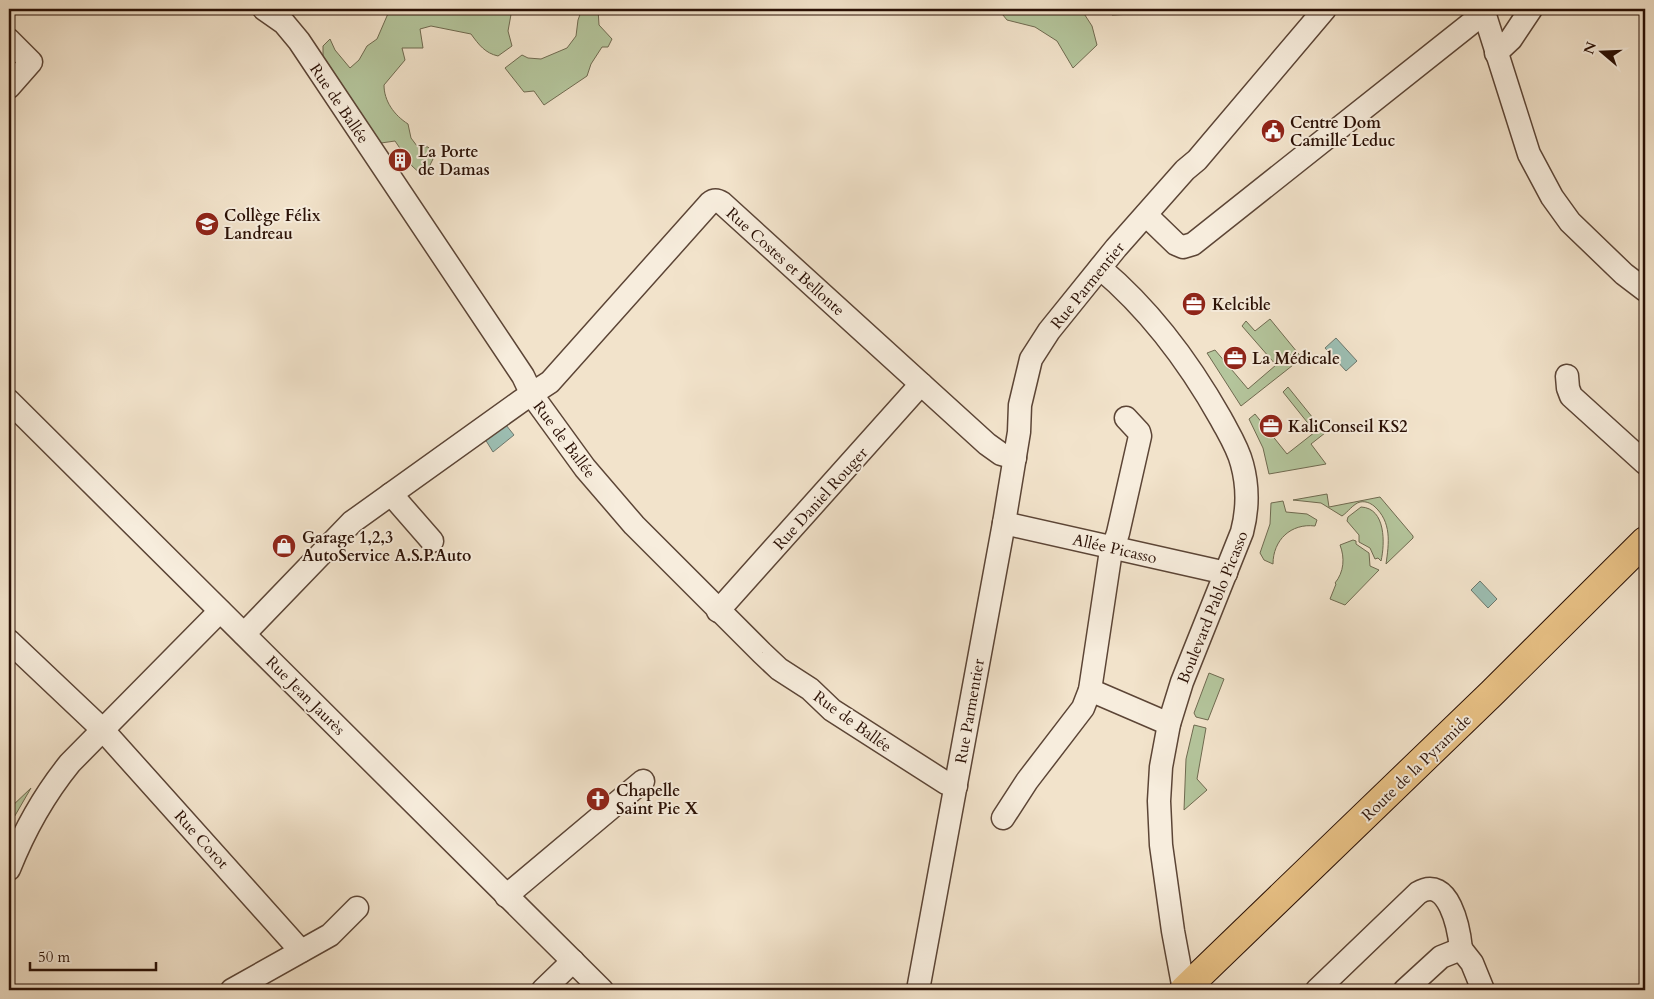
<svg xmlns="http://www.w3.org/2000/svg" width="1654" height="999" font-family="Cardo,serif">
<rect width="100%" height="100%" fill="#f2e3cb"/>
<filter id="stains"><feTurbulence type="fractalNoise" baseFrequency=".004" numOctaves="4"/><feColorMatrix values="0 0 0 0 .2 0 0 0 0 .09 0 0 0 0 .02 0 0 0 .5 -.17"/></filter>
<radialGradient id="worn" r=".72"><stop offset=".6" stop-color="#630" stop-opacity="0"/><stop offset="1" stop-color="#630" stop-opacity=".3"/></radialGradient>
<g fill="#b4c59c" stroke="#6f6a50">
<path d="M390,9h122l-4,22 4,15 -14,10c-13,-3 -19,-11 -27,-22l-40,-8 -11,3 3,19h-21l3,12 -21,25c0,16 10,30 24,39l3,14 6,8 11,1 3,3 2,9 -9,18 -12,-11 -17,-25 -14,2 -58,-87v-10l7,-7 5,11 15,18 9,-8 8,-14 10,-7z"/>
<polygon points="582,9 598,9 599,25 612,39 608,47 602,47 591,64 587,76 544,105 534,91 524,92 505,68 522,55 528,58 541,59 567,48 576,36 578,20"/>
<polygon points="998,9 1081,9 1092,26 1097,45 1073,68 1057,41 1035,27 1007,20"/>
<polygon points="1107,9 1139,9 1134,14 1112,15"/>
<polygon points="1270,319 1302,358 1241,406 1207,353 1215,350 1248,389 1276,365 1242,326 1246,321 1255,331"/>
<polygon points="1288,387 1325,433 1311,444 1326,464 1269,474 1263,448 1249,419 1255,414 1287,454 1315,432 1283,392"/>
<path d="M1327,494l2,13 51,-10 33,39v2l-27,26c3,-21 6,-42 -12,-58 -4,-3 -8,-5 -14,-4 -7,2 -12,10 -18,14l-21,-13 -28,-3z"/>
<path d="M1283,501l3,11 21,2 10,6 -2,6c-24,-3 -42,14 -42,38l-9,-4 -4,-7 10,-29 1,-21z"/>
<path d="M1361,507c25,1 24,37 20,54l-3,-3 -3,1 -5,-11 -11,-6v-7l-12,-14 1,-4z"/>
<path d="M1353,540l3,1v3l13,9 1,13 9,4 -34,35 -15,-6 6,-15 -1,-1c9,-11 10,-25 5,-38z"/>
<polygon points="1209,673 1224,679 1208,720 1196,717 1194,713"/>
<polygon points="1194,725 1206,728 1197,779 1207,790 1184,810 1186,759"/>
<polygon points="31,788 9,826 9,809"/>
</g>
<g fill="#9cbeb2" stroke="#6e786d">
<polygon points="1336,338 1357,361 1346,371 1325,348"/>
<polygon points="506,425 514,435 493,452 485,439"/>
<polygon points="1480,581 1497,599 1488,608 1471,590"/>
</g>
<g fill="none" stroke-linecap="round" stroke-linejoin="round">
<g stroke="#5c4536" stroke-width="25">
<g id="minor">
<polyline points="264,9 284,23 299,41 523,376 532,395 585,468 634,525 762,653 779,669 810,689 832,710 946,783 956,786"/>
<polyline points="1483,9 1529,154 1552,197 1570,222 1624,274 1645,290"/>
<polyline points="9,40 31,62 9,87"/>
<polyline points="1496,53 1511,39 1531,9"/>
<polyline points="1146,215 1176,244 1183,247 1193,244 1484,13"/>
<path d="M1100,268c49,41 90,96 121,151 8,15 17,29 21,45 6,22 6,45 0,68l-60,150 -13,42 -8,43 -2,34 2,44 12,86 11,59"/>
<polyline points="1567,376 1568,388 1571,396 1645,463"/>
<polyline points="9,401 602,990"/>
<polyline points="391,494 432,541"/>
<polyline points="1004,523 1226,573"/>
<polyline points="718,611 921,384"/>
<path d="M244,634l108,-112 169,-121 29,-19 158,-177c4,-5 8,-6 14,-2l265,241 14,10 14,4"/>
<polyline points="9,641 102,729 301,951"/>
<polyline points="1090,690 1169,724"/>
<polyline points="1003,818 1027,781 1083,708 1090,690 1110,557 1118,533 1140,436 1139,432 1126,418"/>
<path d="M9,869c15,-38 35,-74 61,-106l150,-152"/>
<polyline points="506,896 643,781"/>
<polyline points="232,990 330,935 357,908"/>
<polyline points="543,990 573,961"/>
<polyline points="918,990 1004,523 1019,432 1020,405 1031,359 1049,331 1116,248 1185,170 1197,160 1325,9"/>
<path d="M1317,990l101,-97c31,-19 41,36 43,56"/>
<polyline points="1405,990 1441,957 1461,949 1472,963 1483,990"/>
</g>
</g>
<g stroke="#2a1005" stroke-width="30">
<polyline id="major" points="1184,990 1492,693 1645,541"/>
</g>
<use href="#minor" stroke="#f7eddd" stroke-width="22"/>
<use href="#major" stroke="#e9c286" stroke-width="28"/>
</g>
<defs>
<g id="civic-disc" transform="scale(1.25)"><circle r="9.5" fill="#8f2418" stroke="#f7eddd"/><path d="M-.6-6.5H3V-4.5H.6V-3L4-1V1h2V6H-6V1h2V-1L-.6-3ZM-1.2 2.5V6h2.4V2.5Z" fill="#fff"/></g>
<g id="building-disc" transform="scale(1.25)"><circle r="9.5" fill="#8f2418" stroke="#f7eddd"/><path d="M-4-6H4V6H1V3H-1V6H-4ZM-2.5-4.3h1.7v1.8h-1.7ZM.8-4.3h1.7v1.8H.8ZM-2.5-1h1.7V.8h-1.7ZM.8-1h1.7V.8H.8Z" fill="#fff"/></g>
<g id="school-disc" transform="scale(1.25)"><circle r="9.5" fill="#8f2418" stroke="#f7eddd"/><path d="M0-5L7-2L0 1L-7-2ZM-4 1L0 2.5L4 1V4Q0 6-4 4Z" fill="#fff"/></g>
<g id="office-disc" transform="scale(1.25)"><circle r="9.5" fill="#8f2418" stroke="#f7eddd"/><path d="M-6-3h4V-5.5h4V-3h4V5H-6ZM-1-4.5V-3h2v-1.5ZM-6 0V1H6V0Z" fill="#fff"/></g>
<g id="shop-disc" transform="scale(1.25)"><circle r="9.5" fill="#8f2418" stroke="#f7eddd"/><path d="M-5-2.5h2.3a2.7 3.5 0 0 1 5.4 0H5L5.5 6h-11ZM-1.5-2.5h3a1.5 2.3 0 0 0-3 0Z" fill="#fff"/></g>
<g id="church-disc" transform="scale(1.25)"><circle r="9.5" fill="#8f2418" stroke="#f7eddd"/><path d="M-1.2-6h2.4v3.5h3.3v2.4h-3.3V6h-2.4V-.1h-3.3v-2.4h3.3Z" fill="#fff"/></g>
</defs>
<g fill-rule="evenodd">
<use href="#civic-disc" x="1273" y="131"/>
<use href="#building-disc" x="400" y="160"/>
<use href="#school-disc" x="207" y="224"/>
<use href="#office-disc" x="1194" y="304"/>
<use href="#office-disc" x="1235" y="358"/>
<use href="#office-disc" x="1271" y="426"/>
<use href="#shop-disc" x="284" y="546"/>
<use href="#church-disc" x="598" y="799"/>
</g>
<g text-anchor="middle" stroke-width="4" stroke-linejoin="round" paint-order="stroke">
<g font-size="16" fill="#2a1005" stroke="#f7eddd">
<text transform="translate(340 103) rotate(56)" y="6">Rue de Ballée</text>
<text transform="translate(786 261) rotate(42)" y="6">Rue Costes et Bellonte</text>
<text transform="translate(1087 285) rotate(-51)" y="6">Rue Parmentier</text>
<text transform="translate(565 439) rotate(53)" y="6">Rue de Ballée</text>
<text transform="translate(820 498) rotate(-48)" y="6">Rue Daniel Rouger</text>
<text transform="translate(1115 548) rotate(13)" y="6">Allée Picasso</text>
<text transform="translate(1212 607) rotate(-68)" y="6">Boulevard Pablo Picasso</text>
<text transform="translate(306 695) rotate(45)" y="6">Rue Jean Jaurès</text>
<text transform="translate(969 711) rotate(-80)" y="6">Rue Parmentier</text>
<text transform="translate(853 721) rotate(36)" y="6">Rue de Ballée</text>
<text transform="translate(1416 767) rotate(-44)" y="6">Route de la Pyramide</text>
<text transform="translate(202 839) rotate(48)" y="6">Rue Corot</text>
</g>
<g font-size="16" font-weight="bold" fill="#2a1005" stroke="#f7eddd" text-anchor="start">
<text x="1290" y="128">Centre Dom<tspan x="1290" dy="18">Camille Leduc</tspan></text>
<text x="418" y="157">La Porte<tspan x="418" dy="18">de Damas</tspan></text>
<text x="224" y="221">Collège Félix<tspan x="224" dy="18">Landreau</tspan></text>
<text x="1212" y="310">Kelcible</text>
<text x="1252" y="364">La Médicale</text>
<text x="1288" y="432">KaliConseil KS2</text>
<text x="302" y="543">Garage 1,2,3<tspan x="302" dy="18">AutoService A.S.P.Auto</tspan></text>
<text x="616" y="796">Chapelle<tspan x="616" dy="18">Saint Pie X</tspan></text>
</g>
</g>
<rect width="1654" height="999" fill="none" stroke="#f2e3cb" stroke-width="30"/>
<rect x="10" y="10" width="1634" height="979" fill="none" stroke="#2a1005" stroke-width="2.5"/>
<rect x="15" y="15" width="1624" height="969" fill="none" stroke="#2a1005"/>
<g transform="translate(1602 52) rotate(289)" stroke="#f7eddd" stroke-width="4" paint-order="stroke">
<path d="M0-4L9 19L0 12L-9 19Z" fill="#2a1005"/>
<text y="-8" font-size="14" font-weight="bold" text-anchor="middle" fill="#2a1005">N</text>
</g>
<path d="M30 962v8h126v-8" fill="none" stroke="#2a1005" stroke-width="2.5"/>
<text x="38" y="962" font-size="15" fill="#2a1005" stroke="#f7eddd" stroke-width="4" paint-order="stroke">50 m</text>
<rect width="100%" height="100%" filter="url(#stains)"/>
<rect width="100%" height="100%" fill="url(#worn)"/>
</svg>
